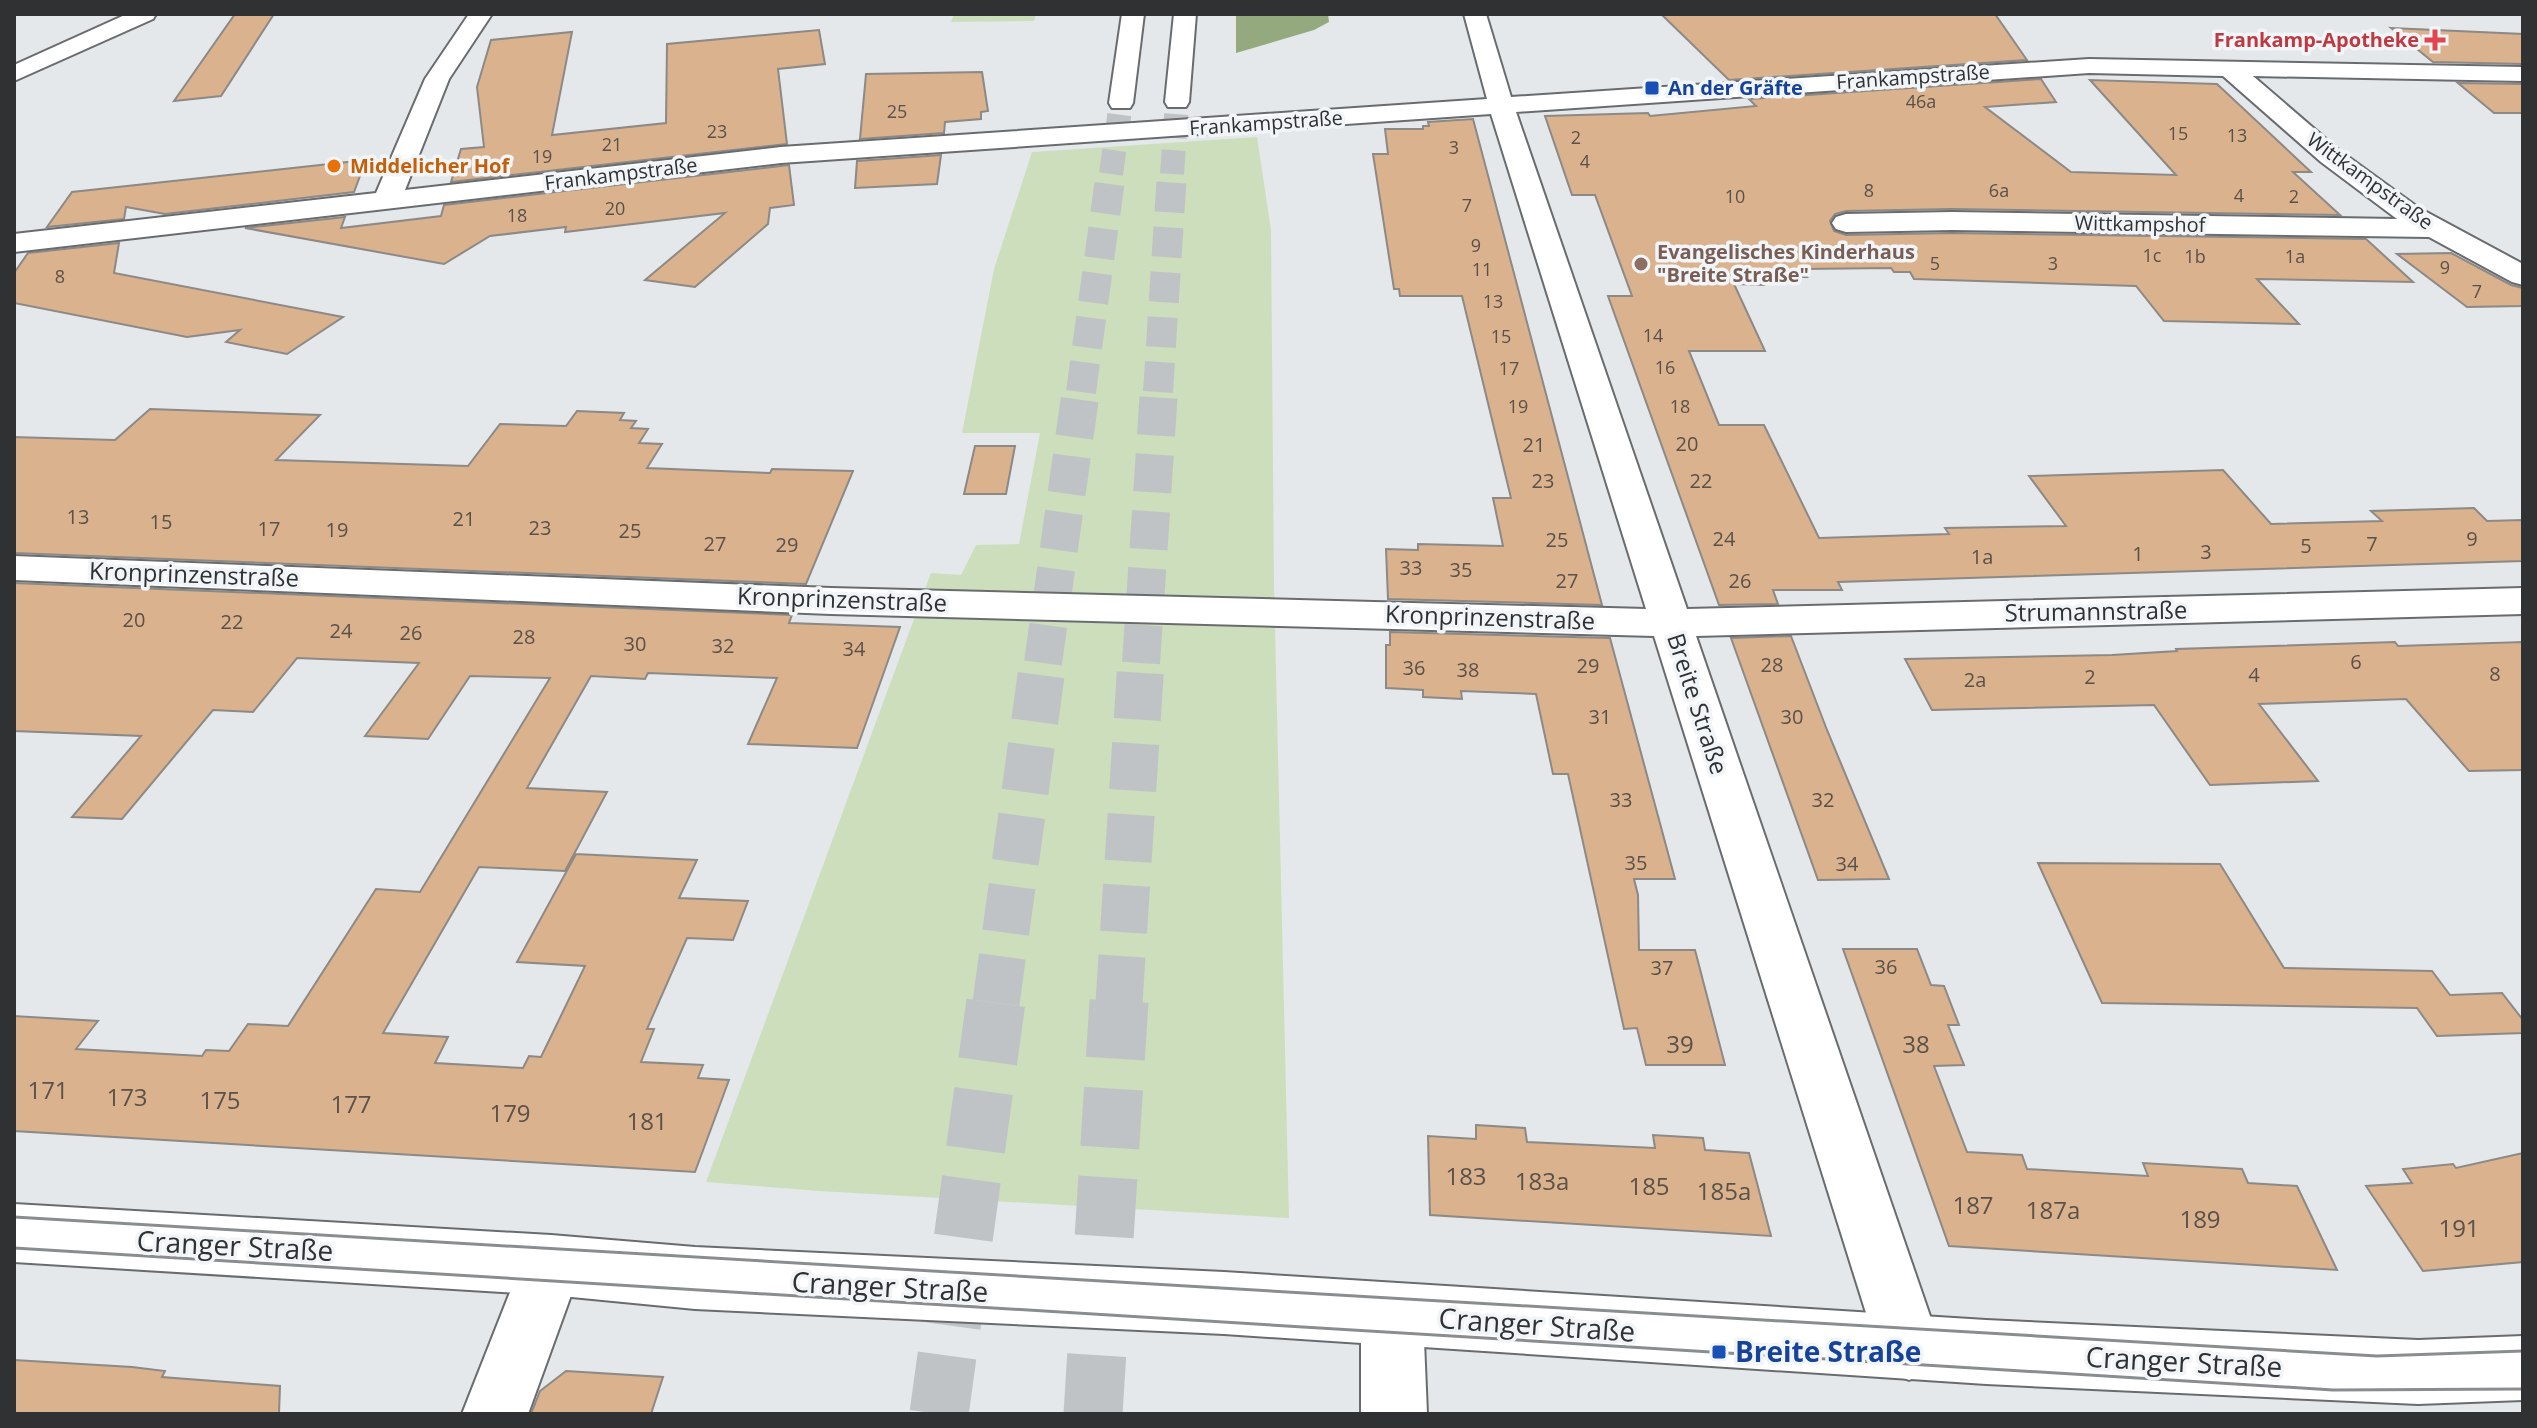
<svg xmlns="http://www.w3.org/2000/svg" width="2537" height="1428" font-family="'Open Sans',sans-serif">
<rect width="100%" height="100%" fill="#e4e8eb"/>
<g fill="#cddebd">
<polygon points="954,14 1036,14 1034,21 951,22"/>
<polygon points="1257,137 1271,230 1274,585 1289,1218 819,1191 706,1182 931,573 961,575 976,545 1019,544 1040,433 962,433 994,269 1032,152"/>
</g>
<polygon fill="#94aa7e" points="1236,14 1328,14 1329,22 1314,30 1236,53"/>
<g fill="#dab28e" stroke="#8c8986" stroke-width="2">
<polygon points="235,14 274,14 221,96 174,101"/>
<polygon points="1661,14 1995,14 2027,60 1729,80"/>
<polygon points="2391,28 2523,34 2523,64 2433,62"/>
<polygon points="819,30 825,64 778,69 787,144 451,182 461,149 484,147 477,87 491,40 572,32 552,135 666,123 667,44"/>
<polygon points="982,72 988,111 981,112 981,119 945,122 944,133 860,139 866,74"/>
<polygon points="2041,79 2056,102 1985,107 2071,172 2176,175 2090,80 2217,84 2311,172 2293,172 2340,215 1952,209 1846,211 1835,214 1830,221 1834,231 1846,235 1952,233 2366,239 2413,282 2257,279 2299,324 2164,321 2136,286 1914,279 1910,272 1894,272 1891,268 1802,269 1807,277 1760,277 1764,285 1734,284 1765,351 1689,351 1719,425 1764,425 1819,538 1949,534 1945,528 2066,526 2029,476 2223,470 2271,524 2382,521 2371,511 2474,508 2487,521 2523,520 2523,561 1838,582 1842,590 1773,590 1778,604 1719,605 1608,296 1632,296 1595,195 1572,195 1545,116 1648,113 1650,116 1756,106 1749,99"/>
<polygon points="2458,83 2523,84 2523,113 2494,113"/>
<polygon points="1473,119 1602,605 1388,599 1386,549 1418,550 1418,544 1503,546 1493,498 1511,498 1462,296 1400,296 1399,289 1394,289 1373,154 1388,154 1385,129 1423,129 1423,126 1429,126 1428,122"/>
<polygon points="941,155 937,184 855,188 857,161"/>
<polygon points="366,160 354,192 165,214 126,207 124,219 47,227 72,192"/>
<polygon points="789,165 794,205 770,208 768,224 695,287 645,280 725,213 565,232 566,227 490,236 444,264 245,228 345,217 341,228 441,216 444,205"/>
<polygon points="119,243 114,273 343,317 287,354 226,342 240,330 187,337 14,303 14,273 28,253"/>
<polygon points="2451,253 2511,285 2523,288 2523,306 2467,307 2397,254"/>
<polygon points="150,409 320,415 276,460 468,466 500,424 566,426 577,411 624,413 620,420 636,421 631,428 648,429 639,443 662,444 647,468 770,473 772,469 853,471 806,584 14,553 14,437 115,440"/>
<polygon points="975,446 1015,446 1006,494 964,494"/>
<polygon points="14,583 792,615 789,623 900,627 857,748 748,744 777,678 648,673 645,679 591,676 527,788 607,792 565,871 479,867 383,1033 448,1037 435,1063 523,1068 529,1056 541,1057 585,966 517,962 576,854 697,860 679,898 748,901 733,940 687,938 647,1029 654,1029 641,1062 703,1065 698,1078 729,1080 695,1172 14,1131 14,1016 98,1021 76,1049 202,1056 206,1050 229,1051 248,1024 288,1026 376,889 420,892 550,678 470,676 428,739 365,736 419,663 297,658 253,712 213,710 122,819 72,817 141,736 14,731"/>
<polygon points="1390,632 1610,638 1675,879 1634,879 1638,895 1639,950 1695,950 1725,1065 1646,1065 1637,1028 1624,1029 1568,774 1553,774 1536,694 1461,691 1462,699 1423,697 1423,690 1386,688 1386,645 1390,645"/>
<polygon points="1791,636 1827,730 1889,879 1818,880 1731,638"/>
<polygon points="2395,642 2398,646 2523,642 2523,770 2469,771 2406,699 2259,704 2318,781 2210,785 2154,705 1932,710 1905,659 2112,655 2177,651 2176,649"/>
<polygon points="2038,863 2220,864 2284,968 2432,971 2450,995 2502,993 2523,1020 2523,1033 2437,1036 2417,1008 2102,1003"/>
<polygon points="1843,949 1917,949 1931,985 1944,986 1959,1025 1948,1025 1964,1065 1934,1066 1967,1152 2022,1155 2027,1169 2148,1176 2143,1163 2242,1169 2248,1183 2297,1186 2337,1270 1949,1246"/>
<polygon points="1476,1125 1525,1128 1527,1142 1655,1148 1653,1135 1703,1138 1705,1150 1749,1153 1771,1236 1430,1215 1428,1136 1476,1139"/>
<polygon points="2523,1153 2523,1262 2423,1271 2366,1186 2412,1183 2403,1169 2453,1164 2456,1168"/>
<polygon points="14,1360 132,1367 165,1371 162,1377 280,1386 279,1414 14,1414"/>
<polygon points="566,1371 663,1377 651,1414 531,1414 540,1391"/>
</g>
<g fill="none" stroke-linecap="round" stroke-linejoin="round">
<g stroke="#c0c3c6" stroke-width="24" stroke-dasharray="24 12" stroke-linecap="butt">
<polyline points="1111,174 1121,103"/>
<polyline points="1172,174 1177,102"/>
</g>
<g stroke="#c0c3c6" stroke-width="30" stroke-dasharray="30 15" stroke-linecap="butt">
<polyline points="1081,392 1111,172"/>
<polyline points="1158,392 1172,172"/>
</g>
<g stroke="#c0c3c6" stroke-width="38" stroke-dasharray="38 19" stroke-linecap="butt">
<polyline points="1043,663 1081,390"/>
<polyline points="1141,663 1159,390"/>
</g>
<g stroke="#c0c3c6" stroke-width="47" stroke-dasharray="47 24" stroke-linecap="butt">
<polyline points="996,1003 1043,661"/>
<polyline points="1119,1003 1141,661"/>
</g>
<g stroke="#c0c3c6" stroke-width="59" stroke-dasharray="59 30" stroke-linecap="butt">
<polyline points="939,1414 996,1001"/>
<polyline points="1093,1414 1119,1001"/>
</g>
<g stroke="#696c6e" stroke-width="4">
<g id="minor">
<polygon points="127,14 156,14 153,19 14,81 14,65"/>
<polygon points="469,14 492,14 449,79 405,190 781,147 1487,99 1464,14 1486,14 1511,97 2089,59 2523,67 2523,81 2253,76 2339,150 2419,208 2523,264 2523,285 2512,282 2429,237 1952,230 1846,232 1836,229 1832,223 1836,217 1846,214 1952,212 2397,219 2321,162 2223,76 2089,73 1516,112 1687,609 2523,588 2523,614 1696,636 1941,1348 1932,1371 1909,1380 1886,1371 1877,1348 1654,636 831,614 14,580 14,556 831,588 1646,609 1491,114 781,163 14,252 14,234 376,193 425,79"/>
<polygon points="551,1235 573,1244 582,1265 528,1414 462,1414 529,1244"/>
<polygon points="1392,1285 1414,1294 1423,1316 1427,1414 1361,1414 1361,1316 1370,1294"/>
</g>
</g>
<g stroke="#696c6e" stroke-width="4">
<polygon id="major" points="14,1204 551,1235 695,1247 1224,1272 1986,1320 2418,1340 2523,1336 2523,1400 2418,1404 1986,1384 1224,1334 695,1309 551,1295 14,1262"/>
</g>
<g stroke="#696c6e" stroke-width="4">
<g id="highway">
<polygon points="1122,14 1144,14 1133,103 1130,108 1112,108 1109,103"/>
<polygon points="1174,14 1196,14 1189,102 1186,107 1168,107 1165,102"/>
</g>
</g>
<use href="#minor" fill="#fff" fill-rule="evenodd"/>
<use href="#major" fill="#fff" fill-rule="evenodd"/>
<use href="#highway" fill="#fff" fill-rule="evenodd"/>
<g stroke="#8a8d8f" stroke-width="3">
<polyline points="14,1217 2377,1356 2523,1351"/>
<polyline points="14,1248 2333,1390 2523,1389"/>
</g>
</g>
<path fill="#e0444e" stroke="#f2f5f8" stroke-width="3" d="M2431 28h8v8h8v8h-8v8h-8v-8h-8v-8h8z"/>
<g fill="#1a4fb4" stroke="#f2f5f8" stroke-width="3">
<rect x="1644" y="80" width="16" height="16" rx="4"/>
<rect x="1711" y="1344" width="16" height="16" rx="4"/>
</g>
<circle fill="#e8710a" stroke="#f2f5f8" stroke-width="3" cx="334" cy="166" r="8"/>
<circle fill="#8d6e63" stroke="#f2f5f8" stroke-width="3" cx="1641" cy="264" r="8"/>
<g text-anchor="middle" stroke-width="7" stroke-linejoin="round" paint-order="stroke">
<g font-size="18" fill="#5a5149">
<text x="1921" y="108">46a</text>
<text x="897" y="118">25</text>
<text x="717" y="138">23</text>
<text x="2178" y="140">15</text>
<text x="2237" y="142">13</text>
<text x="1576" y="144">2</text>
<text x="612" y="151">21</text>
<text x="1454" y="154">3</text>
<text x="542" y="163">19</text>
<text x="1585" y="168">4</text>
<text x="1869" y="197">8</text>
<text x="1999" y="197">6a</text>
<text x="2239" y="202">4</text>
<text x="1735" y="203">10</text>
<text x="2294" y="203">2</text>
<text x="1467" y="212">7</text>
<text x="615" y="215">20</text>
<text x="517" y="222">18</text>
<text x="1476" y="252">9</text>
<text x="2152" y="262">1c</text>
<text x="2195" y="263">1b</text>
<text x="2295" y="263">1a</text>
<text x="1935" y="270">5</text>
<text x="2053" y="270">3</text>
<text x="2445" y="274">9</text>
<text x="1482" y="276">11</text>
<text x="60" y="283">8</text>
<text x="2477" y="298">7</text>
<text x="1493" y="308">13</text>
<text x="1653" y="342">14</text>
<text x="1501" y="343">15</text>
<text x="1665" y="374">16</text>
<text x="1509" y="375">17</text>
<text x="1518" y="413">19</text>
<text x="1680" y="413">18</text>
</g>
<g font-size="20" font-weight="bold" fill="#be3a42" stroke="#f2f5f8" text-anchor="end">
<text x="2419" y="47">Frankamp-Apotheke</text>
</g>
<g font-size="20" fill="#2f3132" stroke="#f2f5f8">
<text transform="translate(1913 77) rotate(-4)" y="7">Frankampstraße</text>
<text transform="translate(1266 123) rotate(-4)" y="7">Frankampstraße</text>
<text transform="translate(621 174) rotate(-7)" y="7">Frankampstraße</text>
<text transform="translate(2370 181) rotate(36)" y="7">Wittkampstraße</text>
<text transform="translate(2140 224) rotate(1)" y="7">Wittkampshof</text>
</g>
<g font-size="20" font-weight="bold" fill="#164399" stroke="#f2f5f8" text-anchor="start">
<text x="1668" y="95">An der Gräfte</text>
</g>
<g font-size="20" font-weight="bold" fill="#c56008" stroke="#f2f5f8" text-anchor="start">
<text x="350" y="173">Middelicher Hof</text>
</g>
<g font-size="20" font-weight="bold" fill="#785e54" stroke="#f2f5f8" text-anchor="start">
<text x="1657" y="259">Evangelisches Kinderhaus<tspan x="1657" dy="23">"Breite Straße"</tspan></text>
</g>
<g font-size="20" fill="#5a5149">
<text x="1687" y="451">20</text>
<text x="1534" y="452">21</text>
<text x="1543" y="488">23</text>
<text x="1701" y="488">22</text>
<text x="78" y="524">13</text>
<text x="464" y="526">21</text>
<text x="161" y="529">15</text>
<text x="540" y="535">23</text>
<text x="269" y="536">17</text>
<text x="337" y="537">19</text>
<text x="630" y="538">25</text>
<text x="1724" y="546">24</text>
<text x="2472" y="546">9</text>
<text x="1557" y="547">25</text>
<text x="715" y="551">27</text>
<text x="2372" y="551">7</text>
<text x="787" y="552">29</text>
<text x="2306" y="553">5</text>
<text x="2206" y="559">3</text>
<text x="2138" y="561">1</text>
<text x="1982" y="564">1a</text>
<text x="1411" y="575">33</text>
<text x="1461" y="577">35</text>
<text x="1567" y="588">27</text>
<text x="1740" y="588">26</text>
<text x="134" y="627">20</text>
<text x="232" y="629">22</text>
<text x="341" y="638">24</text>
<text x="411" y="640">26</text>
<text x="524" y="644">28</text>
<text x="635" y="651">30</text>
<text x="723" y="653">32</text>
<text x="854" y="656">34</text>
<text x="2356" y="669">6</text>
<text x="1772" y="672">28</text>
<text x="1588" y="673">29</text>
<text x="1414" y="675">36</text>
<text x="1468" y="677">38</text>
<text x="2495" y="681">8</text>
<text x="2254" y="682">4</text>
<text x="2090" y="684">2</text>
<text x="1975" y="687">2a</text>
<text x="1600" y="724">31</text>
<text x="1792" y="724">30</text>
<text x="1621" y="807">33</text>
<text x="1823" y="807">32</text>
<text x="1636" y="870">35</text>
<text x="1847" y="871">34</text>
<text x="1886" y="974">36</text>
<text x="1662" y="975">37</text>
</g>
<g font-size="24" fill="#2f3132" stroke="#f2f5f8">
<text transform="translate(194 575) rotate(2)" y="8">Kronprinzenstraße</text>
<text transform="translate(842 600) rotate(2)" y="8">Kronprinzenstraße</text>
<text transform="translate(2096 612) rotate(-1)" y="8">Strumannstraße</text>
<text transform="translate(1490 618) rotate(2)" y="8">Kronprinzenstraße</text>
<text transform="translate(1697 704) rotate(72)" y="8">Breite Straße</text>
</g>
<g font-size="24" fill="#5a5149">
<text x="1680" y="1053">39</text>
<text x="1916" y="1053">38</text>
<text x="48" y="1099">171</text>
<text x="127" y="1106">173</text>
<text x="220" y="1109">175</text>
<text x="351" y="1113">177</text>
<text x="510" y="1122">179</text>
<text x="647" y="1130">181</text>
<text x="1466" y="1185">183</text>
<text x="1542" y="1190">183a</text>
<text x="1649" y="1195">185</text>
<text x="1724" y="1200">185a</text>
<text x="1973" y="1214">187</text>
<text x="2053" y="1219">187a</text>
<text x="2200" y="1228">189</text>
<text x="2459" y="1237">191</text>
</g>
<g font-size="28" fill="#2f3132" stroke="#f2f5f8">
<text transform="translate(235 1246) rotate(3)" y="10">Cranger Straße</text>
<text transform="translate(890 1287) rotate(3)" y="10">Cranger Straße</text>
<text transform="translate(1537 1325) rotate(4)" y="10">Cranger Straße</text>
<text transform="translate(2184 1362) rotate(3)" y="10">Cranger Straße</text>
</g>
<g font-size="28" font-weight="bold" fill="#164399" stroke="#f2f5f8" text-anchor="start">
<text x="1735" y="1362">Breite Straße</text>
</g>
</g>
<rect width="2537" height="1428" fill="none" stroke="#2f3132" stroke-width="32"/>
</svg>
